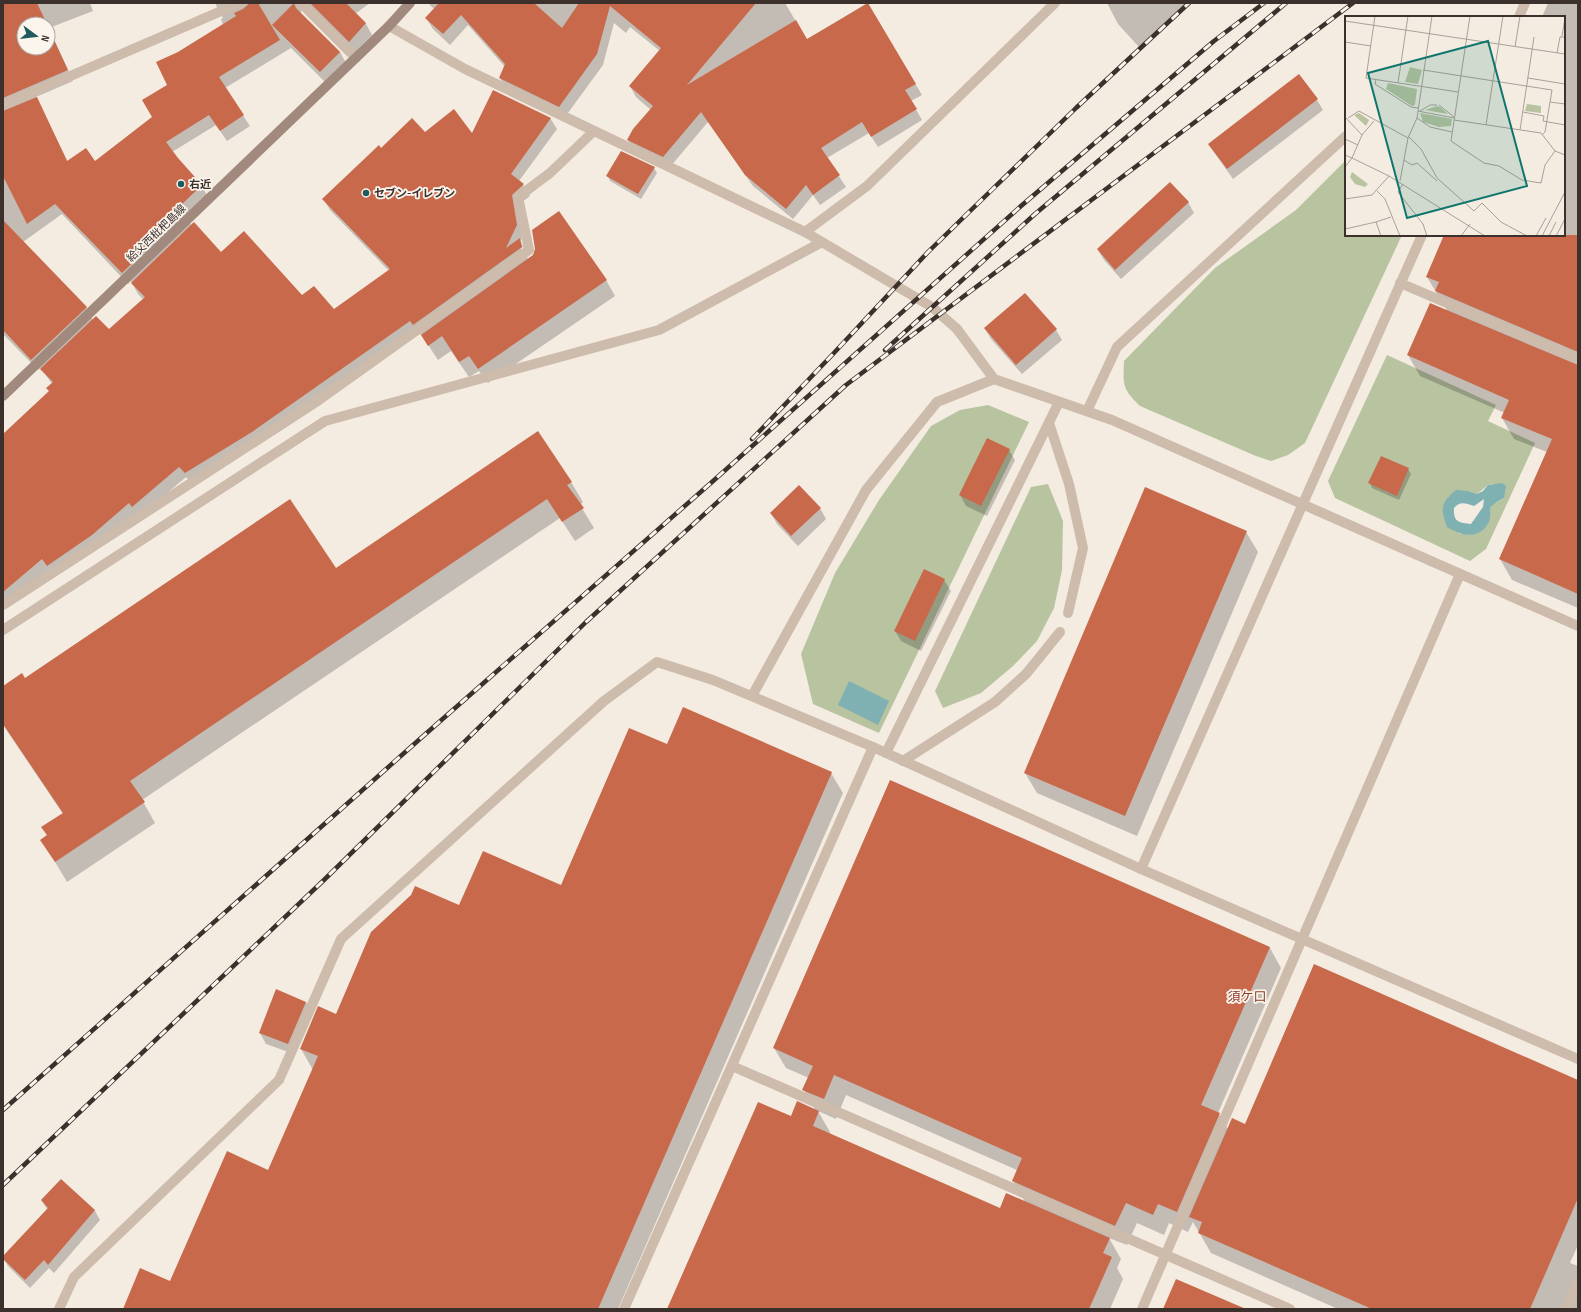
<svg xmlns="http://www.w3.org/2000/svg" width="1581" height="1312" font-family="'Sofia Sans Condensed','Noto Sans JP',sans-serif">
<rect width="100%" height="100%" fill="#f4ebe1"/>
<g fill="#b8c4a0" fill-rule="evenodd">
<path d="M1346,160v75h56l-97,208 -17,12 -17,6 -15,-5 -116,-50c-18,-18 -17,-21 -16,-45l91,-93 81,-58z"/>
<path d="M1387,355l109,50 -8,16 47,22 -49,106 -16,12 -135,-63 -7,-17zM1493,484l11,14 -12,7c-10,21 -6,34 -34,28l-10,-36 20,-6 9,3 11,-9z"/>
<polygon points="988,405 1029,422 879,733 813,704 801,654 835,573 879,500 931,426 960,410"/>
<polygon points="1048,484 1063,521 1062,570 1054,608 1037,641 1013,666 981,693 943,708 935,691 1031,487"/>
</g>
<g fill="#7fb0b2" fill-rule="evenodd">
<path d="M1502,483l4,3 -2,12c-4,2 -8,4 -11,7 -5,4 -2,7 -3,12 0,4 -3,8 -5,11 -12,12 -26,6 -38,-1 -7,-18 -6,-25 9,-37l12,1 9,3 6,-3 5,-6zM1484,499l-1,8 -12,17c-12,-1 -18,-2 -17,-16 6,-7 11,-5 20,-2z"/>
<polygon points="849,681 889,701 878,725 838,705"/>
</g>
<g fill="#0003" fill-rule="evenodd">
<path d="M3,3h87l3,8 -44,17 24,53 -37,16 32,65 27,1 58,-46 15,-32 10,-33 45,-27 -2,-6 2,-1 -8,-15h155l-15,11 11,10 6,11 -17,17 -50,-45 -5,6 40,39 6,11 -20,20 -35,-35 -66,40 25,38 -23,15 -11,-16 -44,27 30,34 6,11 -22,19 6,10 29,27 81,43 32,14 55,-39 -59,-61 -6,-10 57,-51 44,-16 47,2 78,-17 7,11 -38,52 4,4 7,11 -13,10 6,30 -3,5 6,12 -3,-6 -2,1 7,11 78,21 9,16 -127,87 -9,-12 -10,6 -18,-26 -13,9 -17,-26 -1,1 -3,-4 -226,152 -5,-6 -47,40 -85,60 -5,-8 -44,37 -2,-2v-168l47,-44 2,-8 -11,-16 -3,2 -35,-36zM24,24h24v24h-24zM62,214l66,70 3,-3 7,13 6,6 -35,31 -16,-11 -7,-13 -63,-65z"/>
<polygon points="428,3 785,3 807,40 867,3 922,95 911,101 922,120 878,147 869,133 827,158 846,187 820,205 813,195 793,219 753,186 708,122 670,167 635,150 628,140 651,110 636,97 630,86 660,51 630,27 626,33 614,23 603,65 565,117 506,89 500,78 505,67 468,25 450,45 433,29 426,18 434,9"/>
<polygon points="1107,3 1188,3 1139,47 1118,24"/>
<polygon points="1548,3 1578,3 1578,608 1512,580 1500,559 1547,452 1514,439 1502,418 1505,413 1420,376 1408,355 1448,312 1427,277 1445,235 1564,235 1564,17 1542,17"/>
<polygon points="1317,100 1323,110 1233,179 1209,145"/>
<polygon points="654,168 657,173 641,199 610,181 608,176"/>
<polygon points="1188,202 1194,213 1121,279 1104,260 1098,250"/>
<polygon points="985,329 1056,330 1062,340 1022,374 991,339"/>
<polygon points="1009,450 1015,460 987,516 966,506 960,495"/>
<polygon points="1408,469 1411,474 1399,500 1372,488 1370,483"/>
<polygon points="571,482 583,502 580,505 594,528 575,541 560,518 142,800 155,823 67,882 42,840 48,836 42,827 63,814 3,725 3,687 336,569"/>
<polygon points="820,508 826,519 798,546 777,524 771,513"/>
<polygon points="1246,532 1258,552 1137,836 1037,793 1025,773"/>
<polygon points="924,570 944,580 951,591 921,651 901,641 895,631"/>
<polygon points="668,746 831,773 843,793 618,1309 124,1309 171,1283 269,1171 313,1070 301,1049 337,1015 460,906 561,887"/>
<path d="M891,781l379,167 11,20 -63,145 10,16 17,-4 333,-44v164l-8,18 8,3v43h-240l-127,-56 -18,-31 -5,10 -19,-9 -5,12 -27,-12 -10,22 -18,-7 12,21 -4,9 6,11 -13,30h-442l123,-192 25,-6 -12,-21 5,-12 -23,-10 -12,-20zM846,1095l171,75 -4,11 12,21 -25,7 -170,-75v-2l-12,-21 18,8z"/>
<polygon points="306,1002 312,1013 294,1054 266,1044 260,1033"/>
<polygon points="61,1180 95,1211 100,1220 54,1273 49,1268 30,1288 8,1266 3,1258 47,1209 42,1201"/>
</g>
<g fill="#c8694b">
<polygon points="3,3 37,3 47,24 24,24 24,48 48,48 48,27 68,70 3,98"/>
<polygon points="250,3 258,3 280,40 219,77 244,115 220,131 209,115 166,142 178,158 202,185 180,206 185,212 122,273 55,204 27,224 3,176 3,111 37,97 67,161 86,148 95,161 152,117 142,100 167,85 156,62 178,52 236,16 234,13 243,9"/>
<polygon points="294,3 296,8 340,52 320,72 272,25"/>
<polygon points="310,3 346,3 366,23 349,42"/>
<polygon points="439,3 534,3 562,28 579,3 756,3 687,85 796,20 807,39 868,3 916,84 905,90 917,109 871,137 862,122 821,148 840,175 813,195 806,185 786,209 745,175 701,112 663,157 627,140 633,129 653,106 629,86 661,48 610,6 597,54 559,107 499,78 505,64 461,15 443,34 425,18"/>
<polygon points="1299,74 1318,99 1227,169 1208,144"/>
<polygon points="493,90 551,118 511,174 524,184 512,195 517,225 506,248 520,238 522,247 413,325 410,321 252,432 185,473 179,467 132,507 129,503 92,535 47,566 42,559 3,592 3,434 49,391 46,388 53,382 40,369 96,316 109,329 145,297 131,283 194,222 221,252 244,231 302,295 314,286 334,309 390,269 322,199 379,145 381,148 412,118 425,132 454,109 472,133"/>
<polygon points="621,151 655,167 638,194 606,176"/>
<polygon points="1170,182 1189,202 1115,270 1097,249"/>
<polygon points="559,211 607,280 478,369 469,356 459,362 442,336 428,346 421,335 533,255 535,249 532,230"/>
<polygon points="3,220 87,307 31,360 3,330"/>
<polygon points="1444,235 1578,235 1578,352 1435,291 1439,282 1426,277"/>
<polygon points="1025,293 1057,329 1016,365 984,328"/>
<polygon points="1430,303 1578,365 1578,594 1499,559 1552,439 1501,418 1509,400 1407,355"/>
<polygon points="538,431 572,482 567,485 584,508 562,522 547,499 130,781 145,802 55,862 40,840 47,835 41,827 63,813 3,724 3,686 22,673 25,678 290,499 336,568"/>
<polygon points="987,438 1010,449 981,506 959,495"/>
<polygon points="1381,456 1409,468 1397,496 1368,483"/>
<polygon points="799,485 821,508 791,536 770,513"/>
<polygon points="1145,487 1247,531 1125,816 1024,773"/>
<polygon points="924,569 945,579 915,641 894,631"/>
<polygon points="683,707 832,772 598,1309 123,1309 140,1268 170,1281 227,1151 268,1170 318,1056 300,1049 318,1006 336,1014 371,932 411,895 415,886 459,905 483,851 561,885 629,728 667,744"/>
<polygon points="890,780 1270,947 1201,1105 1220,1113 1177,1212 1158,1204 1153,1215 1126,1203 1115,1226 1012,1181 1022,1158 834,1075 824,1099 802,1090 813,1066 773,1048"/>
<polygon points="1314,964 1578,1080 1578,1198 1530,1309 1372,1309 1198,1233 1202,1222 1189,1217 1232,1118 1245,1124"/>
<polygon points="276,989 306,1002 288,1044 259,1033"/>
<polygon points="797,1101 819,1111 813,1126 1000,1208 1006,1193 1110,1238 1103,1253 1112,1257 1089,1309 667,1309 758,1102 791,1116"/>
<polygon points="61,1179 95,1210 48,1265 44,1260 25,1280 3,1259 3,1256 48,1208 41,1200"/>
<polygon points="1176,1279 1246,1309 1163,1309"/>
</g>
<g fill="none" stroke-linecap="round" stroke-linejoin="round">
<g stroke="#cdbbac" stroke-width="10">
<polyline points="1519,17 1525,3"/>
<polyline points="1400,283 1578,359"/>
<polyline points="957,329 994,379 1112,420 1578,626"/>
<polyline points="1087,411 1117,347 1346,136"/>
<polyline points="1049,423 1069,484 1083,548 1068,613"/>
<polyline points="3,630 325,421 659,330 822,242"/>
<polyline points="752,696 866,490 937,402 994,379"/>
<polyline points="886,753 1059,402"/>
<polyline points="903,761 995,702 1026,674 1060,632"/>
<polyline points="1141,869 1422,235"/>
<polyline points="732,1066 1290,1309"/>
<polyline points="59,1309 74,1277 279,1080 341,939 604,701 657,662 713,680 873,747 1141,869 1578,1059"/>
<polyline points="624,1309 873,747"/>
<polyline points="1142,1309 1460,574"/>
<polyline points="1566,1309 1578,1282"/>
</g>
<g stroke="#cdbbac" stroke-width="10">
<polyline points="301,3 356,58"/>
<polyline points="389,26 465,69 805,232 932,307 957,329"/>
<polyline points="3,105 240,3"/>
<polyline points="805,232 867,186 1055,3"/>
<polyline points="3,605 319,400 529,250 518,197 550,173 594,131"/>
</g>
<polyline stroke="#a18a7d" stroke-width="10" points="3,396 389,26 410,3"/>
<g stroke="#3b302b" stroke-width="4.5">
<g id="rail">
<polyline points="885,350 1035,214 1286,3"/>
<polyline points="752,439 833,354 928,252 1076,108 1189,3"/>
<polyline points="3,1110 421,738 712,482 1021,206 1214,41 1264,3"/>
<polyline points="3,1185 324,880 586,622 846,385 1353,3"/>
</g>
</g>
<use href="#rail" stroke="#fbf5ee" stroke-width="3" stroke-dasharray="9" stroke-linecap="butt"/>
</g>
<g fill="#1f5a5e" stroke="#fbf5ee" stroke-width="1.5">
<circle cx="181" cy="184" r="4"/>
<circle cx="366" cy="193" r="4"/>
</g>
<g text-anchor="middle" stroke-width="3.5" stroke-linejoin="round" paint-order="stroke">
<g font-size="11" font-weight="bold" fill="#3b302b" stroke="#fbf5ee" text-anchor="start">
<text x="189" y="188">右近</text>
<text x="374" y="197">セブン-イレブン</text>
</g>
<g font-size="11" fill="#3b302b" stroke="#fbf5ee">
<text transform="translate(156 233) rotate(-44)" y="4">給父西枇杷島線</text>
</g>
<g font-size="13" fill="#8c3b22" stroke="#fbf5ee">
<text x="1247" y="1001">須ケ口</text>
</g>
</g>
<g transform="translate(1345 16)">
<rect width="220" height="220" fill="#f4ebe1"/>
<path d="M65,51l12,3 -4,14 -13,-2zM43,67l29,6 -2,16 -3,1 -26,-17zM182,88l14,2v7l-16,-2zM92,90l3,1 8,7 -23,-4zM14,97l10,7 -3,6 -12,-11zM75,97l32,6 -1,7 -12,1 -16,-5zM7,156l16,12 -3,3 -10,-3 -5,-7z" fill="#b8c4a0"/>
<path fill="none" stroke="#aaa098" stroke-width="1" d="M30,0l-9,62 92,14M125,0l-19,125 33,22 15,3 23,14 19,3 4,-18 10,-14M0,5l220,33M217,20l3,-18M0,26l26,4M170,31l5,-31M212,37l3,-16h5M78,54l129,20 -7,42 -3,3M183,62l37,6M31,63l-1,5 36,23 7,1M53,67l10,-67M205,86l15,2M94,89l15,12M73,95l36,7M75,95l10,-6h7M178,96l21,4 -1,5 22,4M0,101l17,18M3,102l11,-7 49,27M72,102l13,9 22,5M109,104l87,13 14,18 10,4M141,109l17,-109M175,114l14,-93M64,121l12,12 16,29 37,33 8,-8 19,19 26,14M0,123l13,6M0,139l7,3 10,-23 12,-14M59,144l8,5 5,-2 20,18M0,151l7,-9 37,18 96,60M55,165l8,-43 9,-20 15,-102M58,168l-5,8 25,32 4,12M32,175l8,8 15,37M0,183l27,-4 17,-19M0,213l31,-7M36,220l-5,-14 15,-5M116,220l9,-12M191,220l10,-18M197,220l23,-44M204,220l7,-14M211,220l9,-17"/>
<path fill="#0f766e" fill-opacity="0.15" stroke="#0f766e" stroke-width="2" d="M143,25l39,145 -120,32 -39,-145z"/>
<rect width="220" height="220" fill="none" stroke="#3b302b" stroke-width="2"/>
</g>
<rect width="1581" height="1312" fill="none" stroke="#3b302b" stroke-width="8"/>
<g transform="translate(36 36) rotate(105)"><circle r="19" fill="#fbf5ee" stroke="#aea6a0"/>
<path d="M0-3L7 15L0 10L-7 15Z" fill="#1f5a5e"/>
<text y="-6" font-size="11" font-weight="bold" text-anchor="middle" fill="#3b302b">N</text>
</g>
</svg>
